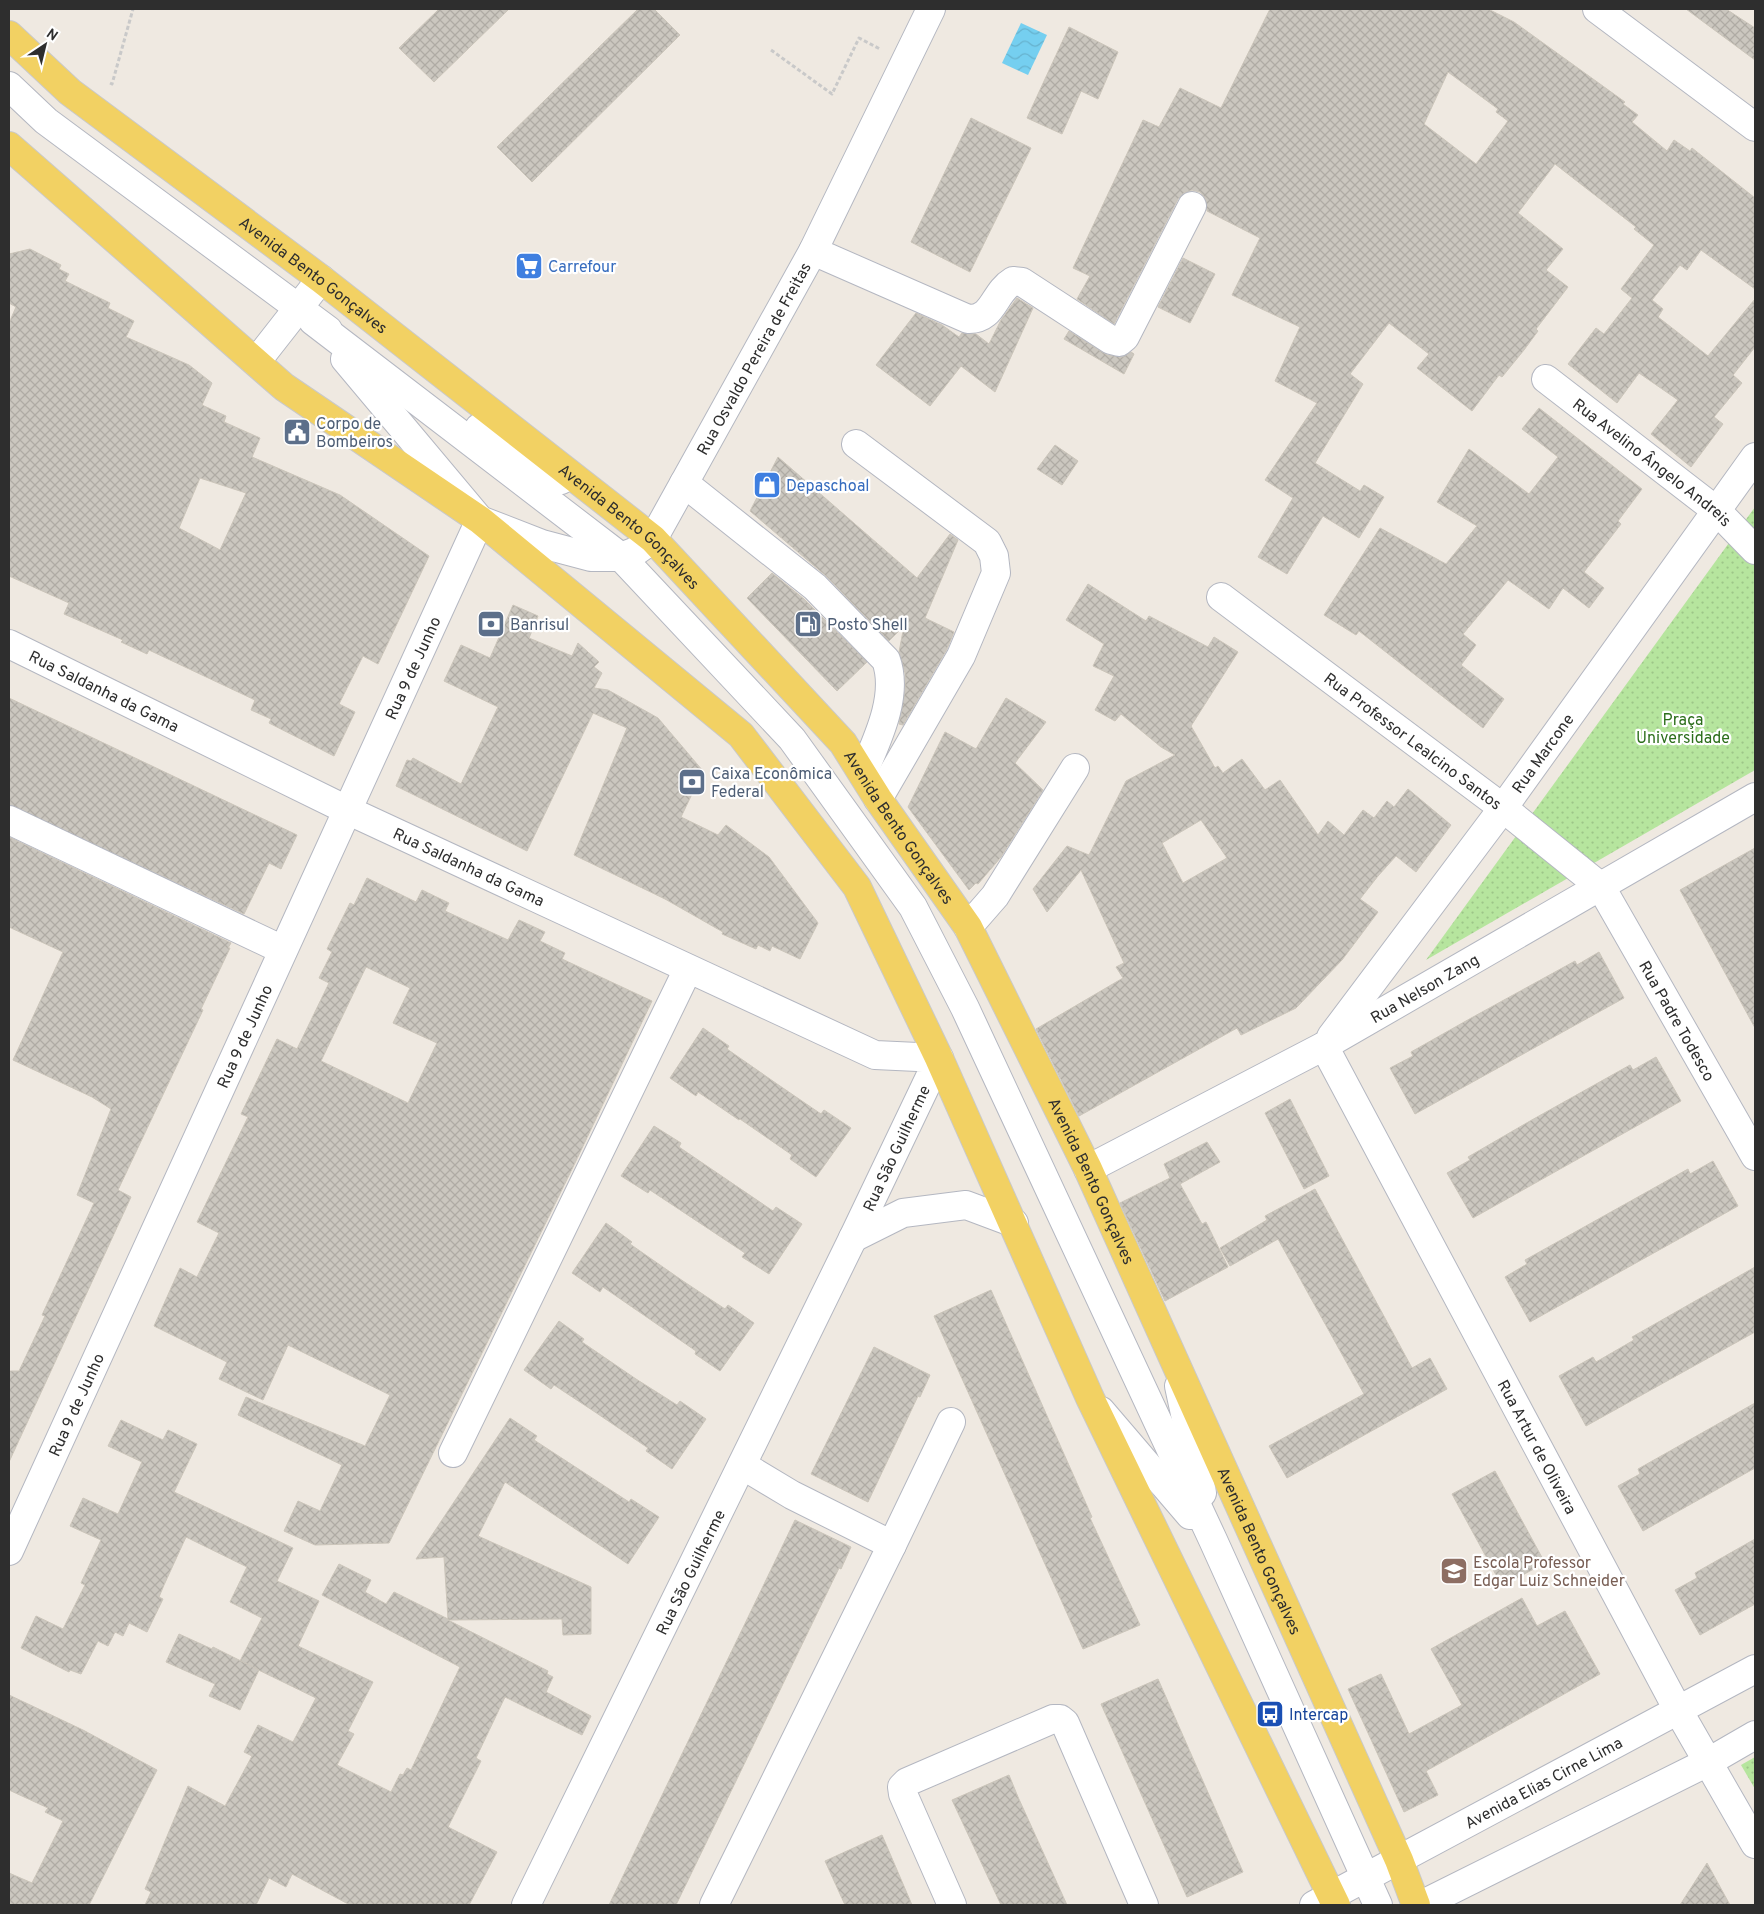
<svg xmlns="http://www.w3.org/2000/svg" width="1764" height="1914" font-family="Overpass,sans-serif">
<defs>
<pattern id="park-dots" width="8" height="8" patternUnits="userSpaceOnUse" patternTransform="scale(1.25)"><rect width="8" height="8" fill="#b6e59e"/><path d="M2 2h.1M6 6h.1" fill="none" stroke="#9dc588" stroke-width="1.8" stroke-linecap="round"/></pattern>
<pattern id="water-waves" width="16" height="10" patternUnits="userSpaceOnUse" patternTransform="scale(1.25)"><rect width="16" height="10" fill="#75cff0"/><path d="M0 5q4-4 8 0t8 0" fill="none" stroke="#66b2ce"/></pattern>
<pattern id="building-cross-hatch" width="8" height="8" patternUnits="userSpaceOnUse" patternTransform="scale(1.25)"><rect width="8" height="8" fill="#cbc7bf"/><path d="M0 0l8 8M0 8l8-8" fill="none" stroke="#afaba4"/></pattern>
</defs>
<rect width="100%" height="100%" fill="#efe9e1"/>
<g fill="url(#park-dots)">
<polygon points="1755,507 1755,770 1426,960"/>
<polygon points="1755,1757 1755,1789 1741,1765"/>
</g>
<polygon fill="url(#water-waves)" points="1021,23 1047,35 1028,75 1002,63"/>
<g fill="url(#building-cross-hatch)" stroke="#cbc5ba" fill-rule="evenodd">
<polygon points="439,9 509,9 434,82 399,48"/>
<polygon points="638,9 654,9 680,35 532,182 497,147"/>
<path d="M1270,9h218l26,13 111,80 -2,2 15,11 -6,7 35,29 7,-11 16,11 2,-3 63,50v91l-54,-39 -14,20 -7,-5 -28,35 11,9 -5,8 50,39 47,-57v48l-22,28 9,8 -28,34 9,7 -32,43 -40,-33 27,-34 -39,-27 -22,30 -49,-39 28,-36 8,6 28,-36 -11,-9 33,-44 -20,-16 2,-2 -81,-63 -37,49 45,36 -17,21 22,17 -32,42 2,2 -14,19 -22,27 -3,-2 -27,36 -55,-43 12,-14 -40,-31 -39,51 13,10 -48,79 45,28 4,-6 20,12 -25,41 -36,-22 -36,58 -29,-17 35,-59 -28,-18 52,-77 -42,-22 25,-54 -68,-32 28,-57 -53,-27 -2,-13 -5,-6 -8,-2 -8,3 -6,6 -64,125 -37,-25 13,-23 -17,-8 70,-148 16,7 21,-39 41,20zM1448,72l50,37 -2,3 12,9 -32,43 -52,-40z"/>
<polygon points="1686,9 1726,9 1755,28 1755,60"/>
<polygon points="1069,27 1118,52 1098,99 1081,91 1062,134 1027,118"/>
<polygon points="971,118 1031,148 970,272 911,242"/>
<path d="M30,249l31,16 -2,4 10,5 -4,7 45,22 -2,5 26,13 -8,16 63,28 23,18 -10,22 24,11 -2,6 36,16 -8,19 88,38 89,61 -51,108 -15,-8 -24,48 16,8 -21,44 -65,-33 2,-4 -20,-9 4,-10 -106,-50 -2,4 -26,-12 2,-2 -59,-26 5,-11 -60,-27v-253l7,-16 -7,-4v-49zM200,478l46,15 -26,57 -41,-22z"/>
<polygon points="1183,258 1215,274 1190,323 1158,307"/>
<polygon points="1017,298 1033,308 995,392 961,366 930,406 876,365 916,313 942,325 959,337 962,333 976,334 989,344 1001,320"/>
<polygon points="1069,331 1107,355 1122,357 1131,352 1134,354 1124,374 1064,339"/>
<polygon points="1539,408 1642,489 1618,521 1621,524 1584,572 1604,588 1589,608 1563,588 1549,609 1508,580 1463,634 1476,645 1461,665 1504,699 1483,728 1359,631 1356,635 1324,615 1380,528 1446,564 1477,526 1437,502 1469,449 1529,494 1558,457 1522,429"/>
<polygon points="1055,445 1078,461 1062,485 1037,469"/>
<polygon points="778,457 917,578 950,534 958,540 925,618 954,632 947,649 903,725 899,724 905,690 905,673 899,652 904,626 889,641 826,576 750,511"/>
<polygon points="772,573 804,599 867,662 837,691 747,598"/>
<path d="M1088,584l58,37 3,-5 59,31 6,-10 24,15 -47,74 24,42 3,-2 5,7 19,-14 23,31 15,-10 38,55 10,-14 16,14 19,-25 11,8 13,-17 7,6 14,-18 43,36 -35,47 -20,-16 -18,20 -18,23 18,13 -36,48 -46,48 -55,27 -4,-7 -158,88 -43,-87 87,-51 -7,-11 8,-4 -43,-93 -34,42 -14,-23 34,-43 22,9 37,-74 49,-26 -14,-8 -40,-33 -6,7 -20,-11 19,-34 -21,-10 11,-22 -38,-24zM1201,820l26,38 -44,25 -21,-40z"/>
<polygon points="513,605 538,616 529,638 572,656 578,643 599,662 594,667 602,673 594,688 608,690 658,718 703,771 681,817 718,835 726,825 769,857 818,923 800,959 772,946 770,951 758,945 756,949 722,934 723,932 665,899 574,855 627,728 593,713 527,851 396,786 407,760 411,761 413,758 461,784 498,707 444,681 461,645 490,658"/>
<polygon points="9,698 297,835 281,869 269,863 244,914 9,805"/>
<polygon points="1006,698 1046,722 1015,763 1043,790 1001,857 978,884 976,883 969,890 908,807 945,732 976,749"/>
<polygon points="9,837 231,943 228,948 230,948 201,1009 203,1010 118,1190 131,1197 9,1462 9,1371 19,1371 45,1316 42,1315 94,1203 77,1195 111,1109 92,1097 13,1060 63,952 9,927"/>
<polygon points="1755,848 1755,1028 1680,890"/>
<path d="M367,878l49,24 6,-12 27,13 -4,8 63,29 11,-20 26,12 -5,9 25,12 -3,6 90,42 -78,164 -185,378 -74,2 -31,-14 14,-30 22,10 22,-46 -104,-50 8,-18 119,49 25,-51 -102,-50 -25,55 -44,-21 8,-17 -73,-36 26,-58 17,9 22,-44 -22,-11 51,-105 -7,-3 36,-75 20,10 32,-66 -10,-5 13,-26 -5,-3 23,-46 4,2zM366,967l44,21 -17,35 44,20 -29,60 -87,-42z"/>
<polygon points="1599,952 1624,998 1415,1114 1390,1068 1413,1056 1411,1052 1473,1017 1575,961 1577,965"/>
<polygon points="703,1028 729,1046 727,1049 780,1086 821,1114 824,1110 851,1128 816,1177 790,1159 792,1155 740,1119 739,1120 698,1092 696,1096 670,1078"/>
<polygon points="1656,1057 1681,1101 1473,1218 1447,1173 1470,1160 1468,1157 1530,1121 1630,1065 1633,1070"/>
<polygon points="1290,1099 1329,1176 1304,1189 1265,1113"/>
<polygon points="654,1126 681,1143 679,1147 773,1211 776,1207 802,1224 769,1274 742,1257 745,1253 650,1190 648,1193 621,1176"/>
<polygon points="1207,1142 1220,1162 1180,1184 1202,1224 1206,1222 1228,1267 1165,1301 1120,1203 1170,1178 1164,1164"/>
<polygon points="1713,1161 1738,1206 1530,1322 1505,1277 1527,1264 1525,1260 1688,1169 1690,1174"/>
<polygon points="1315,1189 1412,1368 1430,1358 1447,1389 1287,1478 1269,1446 1364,1394 1278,1239 1230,1266 1220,1248 1267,1220 1265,1216"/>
<polygon points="606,1223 632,1242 630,1244 683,1281 725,1309 728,1305 754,1323 720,1371 695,1354 696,1351 603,1287 600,1292 572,1273"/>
<polygon points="1755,1267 1755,1332 1586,1426 1559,1376 1593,1357 1596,1362 1634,1340 1632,1337"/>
<polygon points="991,1290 1092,1517 1090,1518 1140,1625 1083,1649 934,1316"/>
<polygon points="559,1321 584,1339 582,1342 636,1379 677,1405 680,1401 706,1419 672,1469 646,1451 648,1448 595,1412 554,1385 551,1389 524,1370"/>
<polygon points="874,1347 930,1375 920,1397 918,1396 868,1502 811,1474"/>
<polygon points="1755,1403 1755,1468 1643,1531 1618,1486 1640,1474 1638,1469"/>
<polygon points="510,1418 537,1436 534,1440 629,1502 631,1499 659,1517 628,1564 505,1482 478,1536 591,1587 591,1634 563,1635 562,1619 448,1620 548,1671 547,1674 553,1677 546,1692 591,1716 582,1735 505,1697 476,1758 481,1761 448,1827 497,1852 469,1905 350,1905 292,1874 286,1887 269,1878 256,1905 145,1905 151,1892 145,1889 188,1786 225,1806 252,1756 244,1752 258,1725 293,1742 316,1698 240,1661 262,1618 230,1602 247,1567 186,1537 164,1585 159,1597 163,1599 147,1632 129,1623 123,1636 115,1632 108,1646 98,1641 81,1674 70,1670 69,1672 21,1648 36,1616 63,1629 85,1585 81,1583 101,1540 70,1526 83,1498 118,1514 142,1462 108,1446 121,1420 163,1440 168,1430 197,1444 174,1492 293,1548 277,1581 319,1601 298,1646 373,1682 348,1731 354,1734 337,1765 391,1792 400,1774 403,1775 407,1768 411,1770 460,1667 322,1595 339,1564 371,1580 365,1592 386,1604 394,1592 448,1619 444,1557 416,1559"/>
<polygon points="1495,1471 1545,1563 1502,1586 1452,1494"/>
<polygon points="795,1520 851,1547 841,1569 839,1568 676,1905 609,1905"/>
<polygon points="1755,1539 1755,1604 1700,1635 1675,1590 1697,1578 1695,1573"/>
<polygon points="1522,1598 1537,1626 1565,1611 1600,1674 1426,1771 1438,1795 1404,1812 1348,1689 1381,1674 1409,1734 1462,1705 1431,1649"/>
<polygon points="179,1634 212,1649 213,1647 259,1670 240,1710 209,1696 215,1684 166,1662"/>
<polygon points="1158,1679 1243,1872 1187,1897 1101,1704"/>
<polygon points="9,1695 83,1730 157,1770 89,1905 9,1905 9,1873 32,1883 63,1821 45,1812 48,1808 9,1790"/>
<polygon points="1009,1775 1018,1797 1067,1905 1001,1905 952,1800"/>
<polygon points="882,1835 912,1905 845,1905 825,1861"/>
<polygon points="1707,1863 1730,1905 1680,1905"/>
</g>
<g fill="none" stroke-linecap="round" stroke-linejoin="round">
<g stroke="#b4b7c1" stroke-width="30">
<g id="minor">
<polyline points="1597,9 1755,127"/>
<polyline points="9,86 46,121 328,330"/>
<path d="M813,251l155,68c26,1 25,-26 45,-38l9,1 89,58 8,2 6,-5 67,-131"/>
<polyline points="313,321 621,557 792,739 913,907 965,1008 1213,1540 1378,1905"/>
<path id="s1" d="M345,359l135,161 62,24 49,13h30l15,-6 17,-12 160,-288 118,-242"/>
<polyline points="256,362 321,279"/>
<path id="s2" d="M1546,379l171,132 38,39"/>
<polyline points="479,428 561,480"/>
<polyline points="856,444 987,542 994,556 996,573 961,656 878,799"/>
<path d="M684,483l131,104 71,73c13,36 -9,80 -23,113"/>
<path id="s3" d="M1221,597l282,211 98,79 154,269"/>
<path id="s4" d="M9,644l338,166 528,245 64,3 -86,180 -327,667"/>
<polyline points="9,820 283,950"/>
<polyline points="968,927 995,896 1075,768"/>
<path id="s5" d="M1331,1037l172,-229 252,-351"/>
<path id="s6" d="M1324,1046l354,664 77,134"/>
<path id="s7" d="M1088,1169l236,-123 431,-249"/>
<polyline points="853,1238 903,1213 966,1205 1014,1223"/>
<polyline points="1179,1386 1202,1493"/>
<polyline points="1101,1411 1190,1515"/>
<polyline points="453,1453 688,969"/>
<polyline points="742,1465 792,1495 892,1545 951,1422"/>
<path id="s8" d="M9,1551l471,-1031"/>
<polyline points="714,1905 892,1545"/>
<polyline points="952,1905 903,1794 902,1787 907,1782 1053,1719 1060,1719 1065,1723 1144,1905"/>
<path id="s9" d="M1314,1905l441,-236"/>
<polyline points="1421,1905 1710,1761 1755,1735"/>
</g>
</g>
<g stroke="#c9c9c9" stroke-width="30">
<g id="major">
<path id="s10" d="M9,35l61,57 251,187 332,260 190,204 35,56 90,128 120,242 311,691 17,45"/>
<polyline points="9,146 284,387 480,520 741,735 857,887 939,1058 1090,1398 1336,1905"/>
</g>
</g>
<g stroke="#c9c9c9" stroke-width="3" stroke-dasharray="4 2.5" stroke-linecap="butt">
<polyline points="771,50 832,94 859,38 880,49"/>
<polyline points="110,83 112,84 133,9"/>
</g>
<use href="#minor" stroke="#fff" stroke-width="28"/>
<use href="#major" stroke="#f2d163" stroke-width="28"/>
</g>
<defs>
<g id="supermarket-square" transform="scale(1.4375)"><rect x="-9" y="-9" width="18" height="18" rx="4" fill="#3f7fe0" stroke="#fff"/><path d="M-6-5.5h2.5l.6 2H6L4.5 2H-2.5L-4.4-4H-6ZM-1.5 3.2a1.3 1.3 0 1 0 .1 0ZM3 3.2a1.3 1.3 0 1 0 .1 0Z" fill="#fff"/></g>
<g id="civic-square" transform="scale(1.4375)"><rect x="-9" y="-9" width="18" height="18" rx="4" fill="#5c6f8a" stroke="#fff"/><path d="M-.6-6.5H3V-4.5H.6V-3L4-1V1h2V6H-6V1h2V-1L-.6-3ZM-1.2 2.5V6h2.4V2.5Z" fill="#fff"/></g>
<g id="shop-square" transform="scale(1.4375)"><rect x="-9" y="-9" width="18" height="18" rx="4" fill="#3f7fe0" stroke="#fff"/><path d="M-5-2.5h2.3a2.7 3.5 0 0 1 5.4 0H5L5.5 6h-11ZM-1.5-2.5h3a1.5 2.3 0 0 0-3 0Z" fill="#fff"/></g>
<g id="bank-square" transform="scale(1.4375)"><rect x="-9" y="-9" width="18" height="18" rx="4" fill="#5c6f8a" stroke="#fff"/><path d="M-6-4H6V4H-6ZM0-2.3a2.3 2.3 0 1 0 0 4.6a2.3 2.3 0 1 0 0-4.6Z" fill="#fff"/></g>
<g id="fuel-square" transform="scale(1.4375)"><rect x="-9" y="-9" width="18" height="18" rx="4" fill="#5c6f8a" stroke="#fff"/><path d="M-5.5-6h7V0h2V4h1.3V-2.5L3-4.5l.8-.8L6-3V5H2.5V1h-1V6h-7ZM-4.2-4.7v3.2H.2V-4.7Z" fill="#fff"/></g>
<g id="school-square" transform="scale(1.4375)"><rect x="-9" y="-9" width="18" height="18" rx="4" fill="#8d6e63" stroke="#fff"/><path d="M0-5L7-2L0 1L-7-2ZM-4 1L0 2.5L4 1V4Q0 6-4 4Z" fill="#fff"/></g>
<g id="bus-square" transform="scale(1.4375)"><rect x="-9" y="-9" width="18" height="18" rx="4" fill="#1a4fb4" stroke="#fff"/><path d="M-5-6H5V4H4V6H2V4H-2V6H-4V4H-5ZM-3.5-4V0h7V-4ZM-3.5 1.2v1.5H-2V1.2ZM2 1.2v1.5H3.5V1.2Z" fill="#fff"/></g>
</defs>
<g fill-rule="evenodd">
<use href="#supermarket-square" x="529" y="266"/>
<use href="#civic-square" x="297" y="432"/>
<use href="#shop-square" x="767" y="485"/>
<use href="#bank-square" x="491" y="624"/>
<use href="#fuel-square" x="808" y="624"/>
<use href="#bank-square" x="692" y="782"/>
<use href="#school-square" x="1454" y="1571"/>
<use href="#bus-square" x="1270" y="1714"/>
</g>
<g text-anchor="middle" stroke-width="4.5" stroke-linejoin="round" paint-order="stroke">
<g font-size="16" fill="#366cbe" stroke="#fff" text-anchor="start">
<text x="548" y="272">Carrefour</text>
<text x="786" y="491">Depaschoal</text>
</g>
<g font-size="16" fill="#2e2e2e" stroke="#fff">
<text dy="6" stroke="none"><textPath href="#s10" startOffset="388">Avenida Bento Gonçalves</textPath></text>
<text dy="6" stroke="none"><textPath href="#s1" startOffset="601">Rua Osvaldo Pereira de Freitas</textPath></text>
<text dy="6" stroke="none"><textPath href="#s2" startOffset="135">Rua Avelino Ângelo Andreis</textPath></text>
<text dy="6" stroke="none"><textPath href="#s10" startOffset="792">Avenida Bento Gonçalves</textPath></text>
<text dy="6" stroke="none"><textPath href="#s8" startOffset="971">Rua 9 de Junho</textPath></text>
<text dy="6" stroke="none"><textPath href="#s4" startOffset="106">Rua Saldanha da Gama</textPath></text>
<text dy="6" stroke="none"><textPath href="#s3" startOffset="240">Rua Professor Lealcino Santos</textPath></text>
<text dy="6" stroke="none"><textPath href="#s5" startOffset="354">Rua Marcone</textPath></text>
<text dy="6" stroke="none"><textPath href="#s10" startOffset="1198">Avenida Bento Gonçalves</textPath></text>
<text dy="6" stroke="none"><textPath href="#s4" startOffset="511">Rua Saldanha da Gama</textPath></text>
<text dy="6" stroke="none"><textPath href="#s7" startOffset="382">Rua Nelson Zang</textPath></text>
<text dy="6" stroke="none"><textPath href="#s3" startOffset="632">Rua Padre Todesco</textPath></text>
<text dy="6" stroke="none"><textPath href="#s8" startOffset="566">Rua 9 de Junho</textPath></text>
<text transform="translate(896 1148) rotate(-65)" y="6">Rua São Guilherme</text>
<text dy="6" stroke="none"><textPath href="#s10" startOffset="1602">Avenida Bento Gonçalves</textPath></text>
<text dy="6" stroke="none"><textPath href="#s8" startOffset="161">Rua 9 de Junho</textPath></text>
<text dy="6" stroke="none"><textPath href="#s6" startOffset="454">Rua Artur de Oliveira</textPath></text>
<text dy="6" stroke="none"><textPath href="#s10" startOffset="2008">Avenida Bento Gonçalves</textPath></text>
<text transform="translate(690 1572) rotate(-64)" y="6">Rua São Guilherme</text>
<text dy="6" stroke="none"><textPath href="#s9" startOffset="260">Avenida Elias Cirne Lima</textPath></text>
</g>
<g font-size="16" fill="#4e5e75" stroke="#fff" text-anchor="start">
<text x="316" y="429">Corpo de<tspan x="316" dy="18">Bombeiros</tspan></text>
<text x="510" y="630">Banrisul</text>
<text x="827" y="630">Posto Shell</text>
<text x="711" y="779">Caixa Econômica<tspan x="711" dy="18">Federal</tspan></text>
</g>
<g font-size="16" fill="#2c6e1b" stroke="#fff">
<text x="1683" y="725">Praça<tspan x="1683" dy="18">Universidade</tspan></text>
</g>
<g font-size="16" fill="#785e54" stroke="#fff" text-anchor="start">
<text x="1473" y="1568">Escola Professor<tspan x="1473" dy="18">Edgar Luiz Schneider</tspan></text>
</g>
<g font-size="16" fill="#164399" stroke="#fff" text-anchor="start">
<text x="1289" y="1720">Intercap</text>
</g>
</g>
<rect width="1764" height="1914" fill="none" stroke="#2e2e2e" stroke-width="20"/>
<g transform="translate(45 45) rotate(35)" stroke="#ffffff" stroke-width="4" paint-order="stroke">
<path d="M0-4L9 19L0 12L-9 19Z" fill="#2e2e2e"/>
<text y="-8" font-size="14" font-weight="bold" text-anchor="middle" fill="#2e2e2e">N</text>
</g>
</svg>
